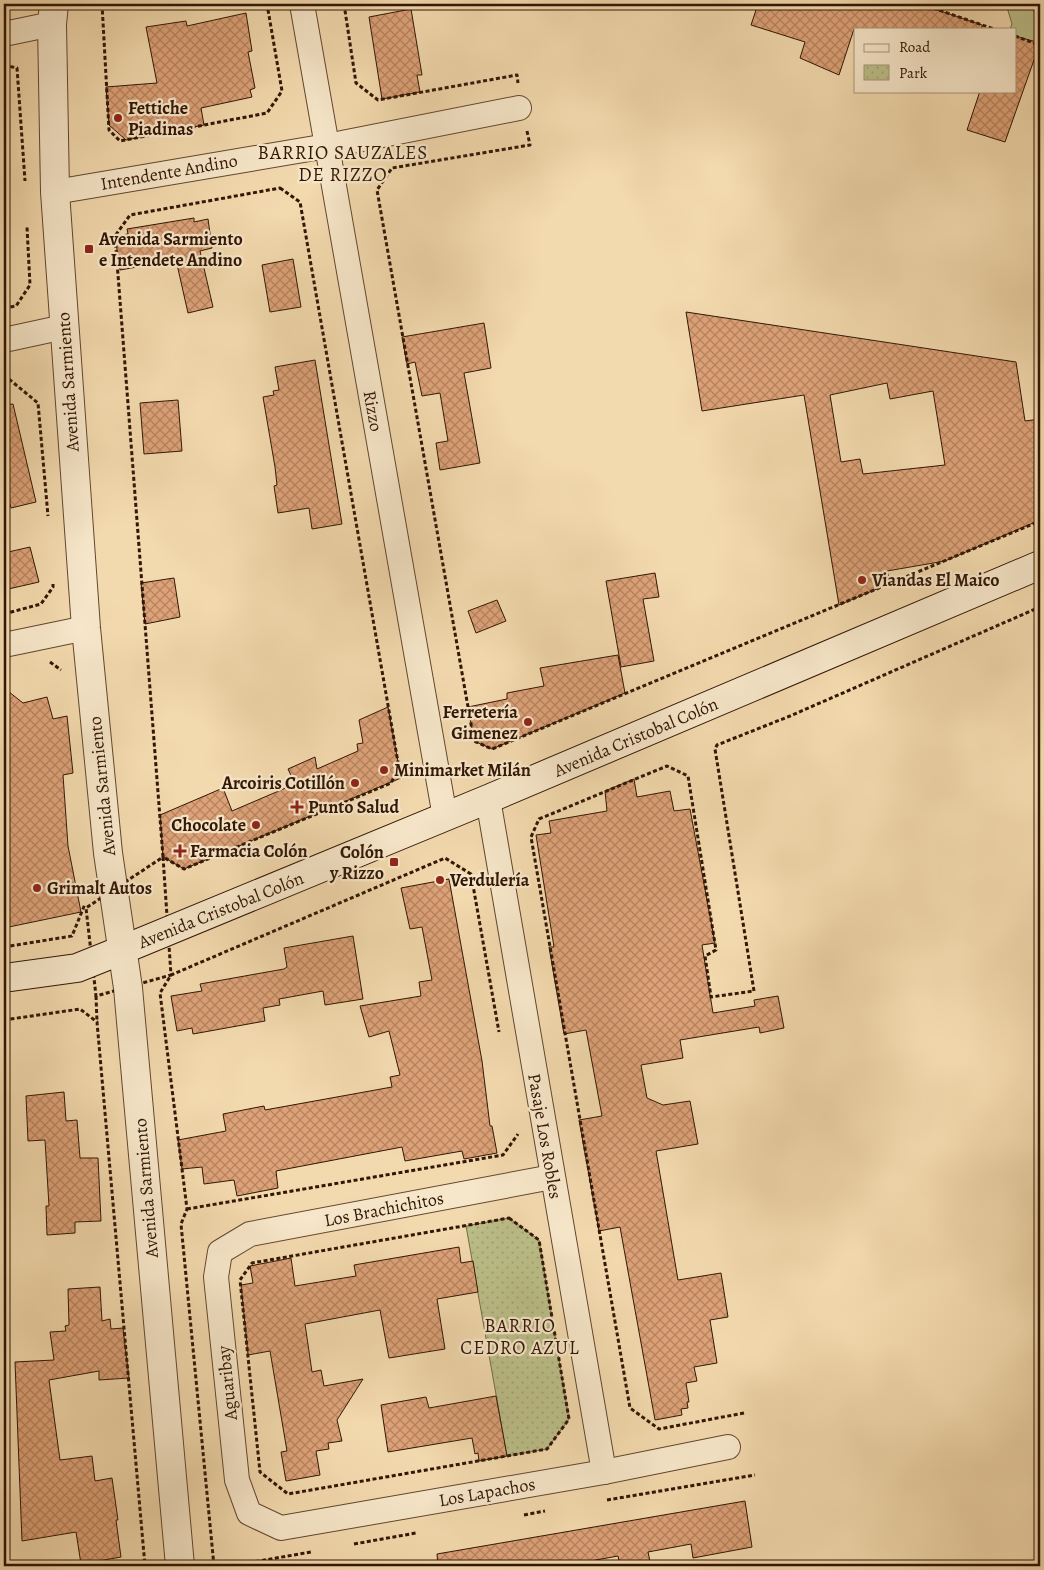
<svg xmlns="http://www.w3.org/2000/svg" width="1044" height="1570" font-family="Alegreya,serif">
<defs>
<pattern id="park-dots" width="8" height="8" patternUnits="userSpaceOnUse" patternTransform="scale(1.25)"><rect width="8" height="8" fill="#bcbf89"/><path d="M2 2h.1M6 6h.1" fill="none" stroke="#a2a375" stroke-width="1.8" stroke-linecap="round"/></pattern>
<pattern id="building-cross-hatch" width="8" height="8" patternUnits="userSpaceOnUse" patternTransform="scale(1.25)"><rect width="8" height="8" fill="#dea278"/><path d="M0 0l8 8M0 8l8-8" fill="none" stroke="#b58360"/></pattern>
</defs>
<rect width="100%" height="100%" fill="#f3daae"/>
<filter id="stains"><feTurbulence type="fractalNoise" baseFrequency=".004" numOctaves="4"/><feColorMatrix values="0 0 0 0 .2 0 0 0 0 .09 0 0 0 0 .02 0 0 0 .5 -.17"/></filter>
<radialGradient id="worn" r=".72"><stop offset=".6" stop-color="#630" stop-opacity="0"/><stop offset="1" stop-color="#630" stop-opacity=".3"/></radialGradient>
<path fill="#bcbf89" stroke="#766a47" d="M1006,4h27c0,14 11,27 6,41l-24,-9v-7h-5l2,-5z"/>
<polygon fill="url(#park-dots)" stroke="#766a47" points="509,1218 539,1240 569,1419 547,1449 507,1456 466,1226"/>
<g fill="url(#building-cross-hatch)" stroke="#311605" fill-rule="evenodd">
<polygon points="758,4 920,4 982,25 982,29 854,29 839,75 800,58 805,42 751,25"/>
<polygon points="411,9 422,75 417,75 420,92 382,99 369,17"/>
<polygon points="246,13 252,51 248,52 255,88 250,90 252,97 201,108 204,125 126,140 109,125 106,87 157,83 146,27 186,21 187,26"/>
<polygon points="1015,36 1040,43 1005,142 967,130 980,91 1015,91"/>
<polygon points="194,218 194,222 208,219 212,248 200,251 213,307 188,313 176,260 120,270 115,236 128,234 127,229"/>
<polygon points="293,259 301,307 270,312 262,265"/>
<path d="M686,312l330,50 9,59 15,-2v101l-95,41 -58,10 4,12 -52,22 -35,-210 -102,16zM887,383l3,16 43,-8 12,74 -82,9 -3,-15 -19,3 -11,-67z"/>
<polygon points="484,323 491,368 464,373 480,463 440,470 436,443 448,441 440,393 422,396 415,362 407,364 402,337"/>
<polygon points="315,360 342,524 312,529 309,508 278,513 274,486 277,485 275,467 263,397 274,395 273,391 279,390 275,367"/>
<polygon points="178,400 182,451 144,454 140,403"/>
<polygon points="13,404 36,502 11,508 4,482 4,405"/>
<polygon points="30,547 39,582 4,590 4,553"/>
<polygon points="655,573 659,597 643,599 654,661 621,667 606,581"/>
<polygon points="174,578 180,617 145,624 141,583"/>
<polygon points="497,600 506,621 476,633 468,611"/>
<polygon points="618,655 625,693 492,749 474,741 468,707 507,699 507,693 544,686 540,668"/>
<polygon points="4,688 23,703 47,697 53,719 67,716 73,773 63,775 68,846 81,912 4,928"/>
<polygon points="388,707 401,778 184,869 163,857 160,815 223,788 232,811 295,784 288,769 315,757 317,769 358,751 357,744 363,743 359,720"/>
<polygon points="634,779 637,797 670,791 674,811 690,809 715,943 702,945 713,1013 755,1006 754,1000 778,996 784,1028 760,1033 759,1027 680,1040 683,1058 641,1065 647,1098 663,1105 690,1101 698,1144 656,1151 678,1280 721,1273 728,1317 710,1320 717,1363 694,1367 697,1381 686,1383 689,1402 687,1402 688,1408 681,1409 682,1415 655,1420 620,1227 599,1231 579,1120 602,1116 586,1030 564,1034 549,947 554,947 536,835 551,833 549,821 607,811 605,791"/>
<polygon points="449,879 482,1061 490,1126 492,1126 497,1153 464,1159 462,1151 405,1161 402,1147 276,1171 278,1188 237,1196 234,1180 204,1184 202,1167 182,1169 178,1140 226,1131 223,1114 264,1106 265,1110 392,1087 390,1077 400,1075 389,1031 369,1037 360,1006 421,996 419,982 432,980 422,927 410,929 401,888"/>
<polygon points="353,936 363,999 325,1005 323,991 279,999 280,1005 263,1008 265,1021 193,1034 192,1028 177,1031 171,996 202,991 200,984 284,969 287,967 284,948"/>
<polygon points="64,1092 66,1121 77,1120 80,1158 98,1158 101,1221 75,1222 75,1233 47,1235 46,1206 49,1206 45,1140 28,1141 26,1096"/>
<polygon points="459,1247 461,1263 473,1261 478,1292 437,1299 445,1349 389,1358 380,1310 305,1324 312,1372 321,1370 324,1386 363,1379 337,1420 342,1441 328,1443 329,1449 316,1451 320,1475 286,1481 281,1452 287,1451 270,1351 248,1355 241,1285 253,1283 250,1266 291,1258 295,1286 356,1276 354,1265"/>
<polygon points="100,1287 102,1321 110,1319 111,1329 123,1328 129,1378 99,1380 99,1371 49,1380 60,1460 92,1456 95,1481 112,1478 118,1520 116,1520 121,1557 81,1564 76,1532 22,1541 15,1362 54,1360 50,1332 66,1331 65,1326 69,1325 68,1289"/>
<polygon points="496,1396 507,1456 479,1461 478,1453 475,1454 472,1438 388,1452 381,1405 426,1397 429,1408"/>
<polygon points="745,1501 752,1547 693,1558 691,1544 648,1552 651,1566 620,1566 618,1556 574,1564 574,1566 438,1566 437,1554"/>
</g>
<g fill="none" stroke-linecap="round" stroke-linejoin="round">
<g stroke="#62472f" stroke-width="26">
<g id="minor">
<polyline points="302,4 445,817"/>
<polyline points="4,34 52,24"/>
<polyline points="55,192 327,146 519,108"/>
<polyline points="4,340 64,327"/>
<polyline points="4,645 86,628"/>
<polyline points="488,799 604,1472"/>
<polyline points="552,1177 250,1234 220,1252 216,1277 237,1480 249,1513 281,1528 604,1472 728,1447"/>
</g>
</g>
<g stroke="#62472f" stroke-width="30">
<polyline id="tertiary" points="54,4 52,24 55,192 86,628 108,853 128,988 180,1566"/>
</g>
<g stroke="#311605" stroke-width="30">
<polyline id="secondary" points="4,978 77,968 122,950 488,799 1040,565"/>
</g>
<g stroke="#311605" stroke-width="3" stroke-dasharray="4 2.5" stroke-linecap="butt">
<polyline points="102,4 109,130 120,141 267,113 282,91 267,4"/>
<polyline points="344,4 356,83 378,100 517,75 518,83"/>
<polyline points="921,4 994,29"/>
<polyline points="1015,36 1039,45"/>
<polyline points="4,65 17,68 25,181"/>
<polyline points="527,131 530,145 392,168 377,190 474,741 492,749 1040,521"/>
<polygon points="280,188 300,202 399,768 391,783 184,869 163,857 115,236 130,215"/>
<polyline points="4,308 16,306 30,285 27,227"/>
<polyline points="4,375 38,403 48,516"/>
<polyline points="4,614 41,604 53,587 53,584"/>
<polyline points="50,662 61,670"/>
<polygon points="163,857 171,975 96,996 86,908"/>
<polyline points="4,947 72,936 85,904"/>
<polyline points="96,996 97,1022"/>
<polyline points="4,1020 80,1009 97,1022 145,1566"/>
<polyline points="187,1209 503,1155 518,1134"/>
<polygon points="509,1218 539,1240 569,1419 547,1449 288,1494 260,1472 240,1280 252,1263"/>
<polyline points="744,1413 659,1429 630,1408 531,837 539,819 667,766 688,776 716,950 705,956 711,997 754,991 715,749 717,745 790,716 1040,607"/>
<polyline points="607,1500 755,1475"/>
<polyline points="524,1515 545,1511"/>
<polyline points="354,1544 416,1533"/>
<polyline points="214,1566 181,1224 187,1209 160,993 171,975 445,858 471,874 499,1032"/>
<polyline points="230,1566 311,1552"/>
</g>
<use href="#minor" stroke="#f7e7ca" stroke-width="24"/>
<use href="#tertiary" stroke="#f7e7ca" stroke-width="28"/>
<use href="#secondary" stroke="#f7e7ca" stroke-width="28"/>
</g>
<g fill="#8f2418" stroke="#f7e7ca" stroke-width="2">
<circle cx="118" cy="118" r="5"/>
<rect x="84" y="244" width="10" height="10" rx="2.5"/>
<circle cx="862" cy="580" r="5"/>
<circle cx="528" cy="722" r="5"/>
<circle cx="384" cy="770" r="5"/>
<circle cx="355" cy="783" r="5"/>
<path d="M294.5 799.5h5v5h5v5h-5v5h-5v-5h-5v-5h5z"/>
<circle cx="256" cy="825" r="5"/>
<path d="M177.5 843.5h5v5h5v5h-5v5h-5v-5h-5v-5h5z"/>
<rect x="389" y="857" width="10" height="10" rx="2.5"/>
<circle cx="440" cy="880" r="5"/>
<circle cx="37" cy="888" r="5"/>
</g>
<g text-anchor="middle" stroke-width="4.5" stroke-linejoin="round" paint-order="stroke">
<g font-size="18" font-weight="bold" fill="#311605" stroke="#f7e7ca" text-anchor="start">
<text x="128" y="114">Fettiche<tspan x="128" dy="21">Piadinas</tspan></text>
<text x="99" y="245">Avenida Sarmiento<tspan x="99" dy="21">e Intendete Andino</tspan></text>
<text x="872" y="586">Viandas El Maico</text>
<text x="518" y="718" text-anchor="end">Ferretería<tspan x="518" dy="21">Gimenez</tspan></text>
<text x="394" y="776">Minimarket Milán</text>
<text x="345" y="789" text-anchor="end">Arcoiris Cotillón</text>
<text x="308" y="813">Punto Salud</text>
<text x="246" y="831" text-anchor="end">Chocolate</text>
<text x="190" y="857">Farmacia Colón</text>
<text x="384" y="858" text-anchor="end">Colón<tspan x="384" dy="21">y Rizzo</tspan></text>
<text x="450" y="886">Verdulería</text>
<text x="47" y="894">Grimalt Autos</text>
</g>
<g font-size="18" fill="#311605" stroke="#f7e7ca">
<text transform="translate(169 172) rotate(-10)" y="6">Intendente Andino</text>
<text transform="translate(68 382) rotate(-94)" y="6">Avenida Sarmiento</text>
<text transform="translate(373 411) rotate(80)" y="6">Rizzo</text>
<text transform="translate(636 737) rotate(-23)" y="6">Avenida Cristobal Colón</text>
<text transform="translate(102 786) rotate(-96)" y="6">Avenida Sarmiento</text>
<text transform="translate(221 910) rotate(-22)" y="6">Avenida Cristobal Colón</text>
<text transform="translate(545 1136) rotate(80)" y="6">Pasaje Los Robles</text>
<text transform="translate(146 1188) rotate(-95)" y="6">Avenida Sarmiento</text>
<text transform="translate(384 1209) rotate(-11)" y="6">Los Brachichitos</text>
<text transform="translate(227 1383) rotate(-96)" y="6">Aguaribay</text>
<text transform="translate(487 1492) rotate(-10)" y="6">Los Lapachos</text>
</g>
<g font-size="19" letter-spacing="1" fill="#311605" stroke="#f7e7ca">
<text x="343" y="159">BARRIO SAUZALES<tspan x="343" dy="22">DE RIZZO</tspan></text>
<text x="520" y="1332">BARRIO<tspan x="520" dy="22">CEDRO AZUL</tspan></text>
</g>
</g>
<rect width="1044" height="1570" fill="none" stroke="#f3daae" stroke-width="20"/>
<rect x="5" y="5" width="1034" height="1560" fill="none" stroke="#311605" stroke-width="2.5"/>
<rect x="10" y="10" width="1024" height="1550" fill="none" stroke="#311605"/>
<rect x="854" y="28" width="162" height="65" fill="#f7e7ca" stroke="#a8937b"/>
<rect x="864" y="44" width="25" height="8" fill="#f7e7ca" stroke="#a8937b"/>
<text x="899" y="52" font-size="15" fill="#311605">Road</text>
<rect x="864" y="65" width="25" height="15" fill="url(#park-dots)" stroke="#a8937b"/>
<text x="899" y="78" font-size="15" fill="#311605">Park</text>
<rect width="100%" height="100%" filter="url(#stains)"/>
<rect width="100%" height="100%" fill="url(#worn)"/>
</svg>
